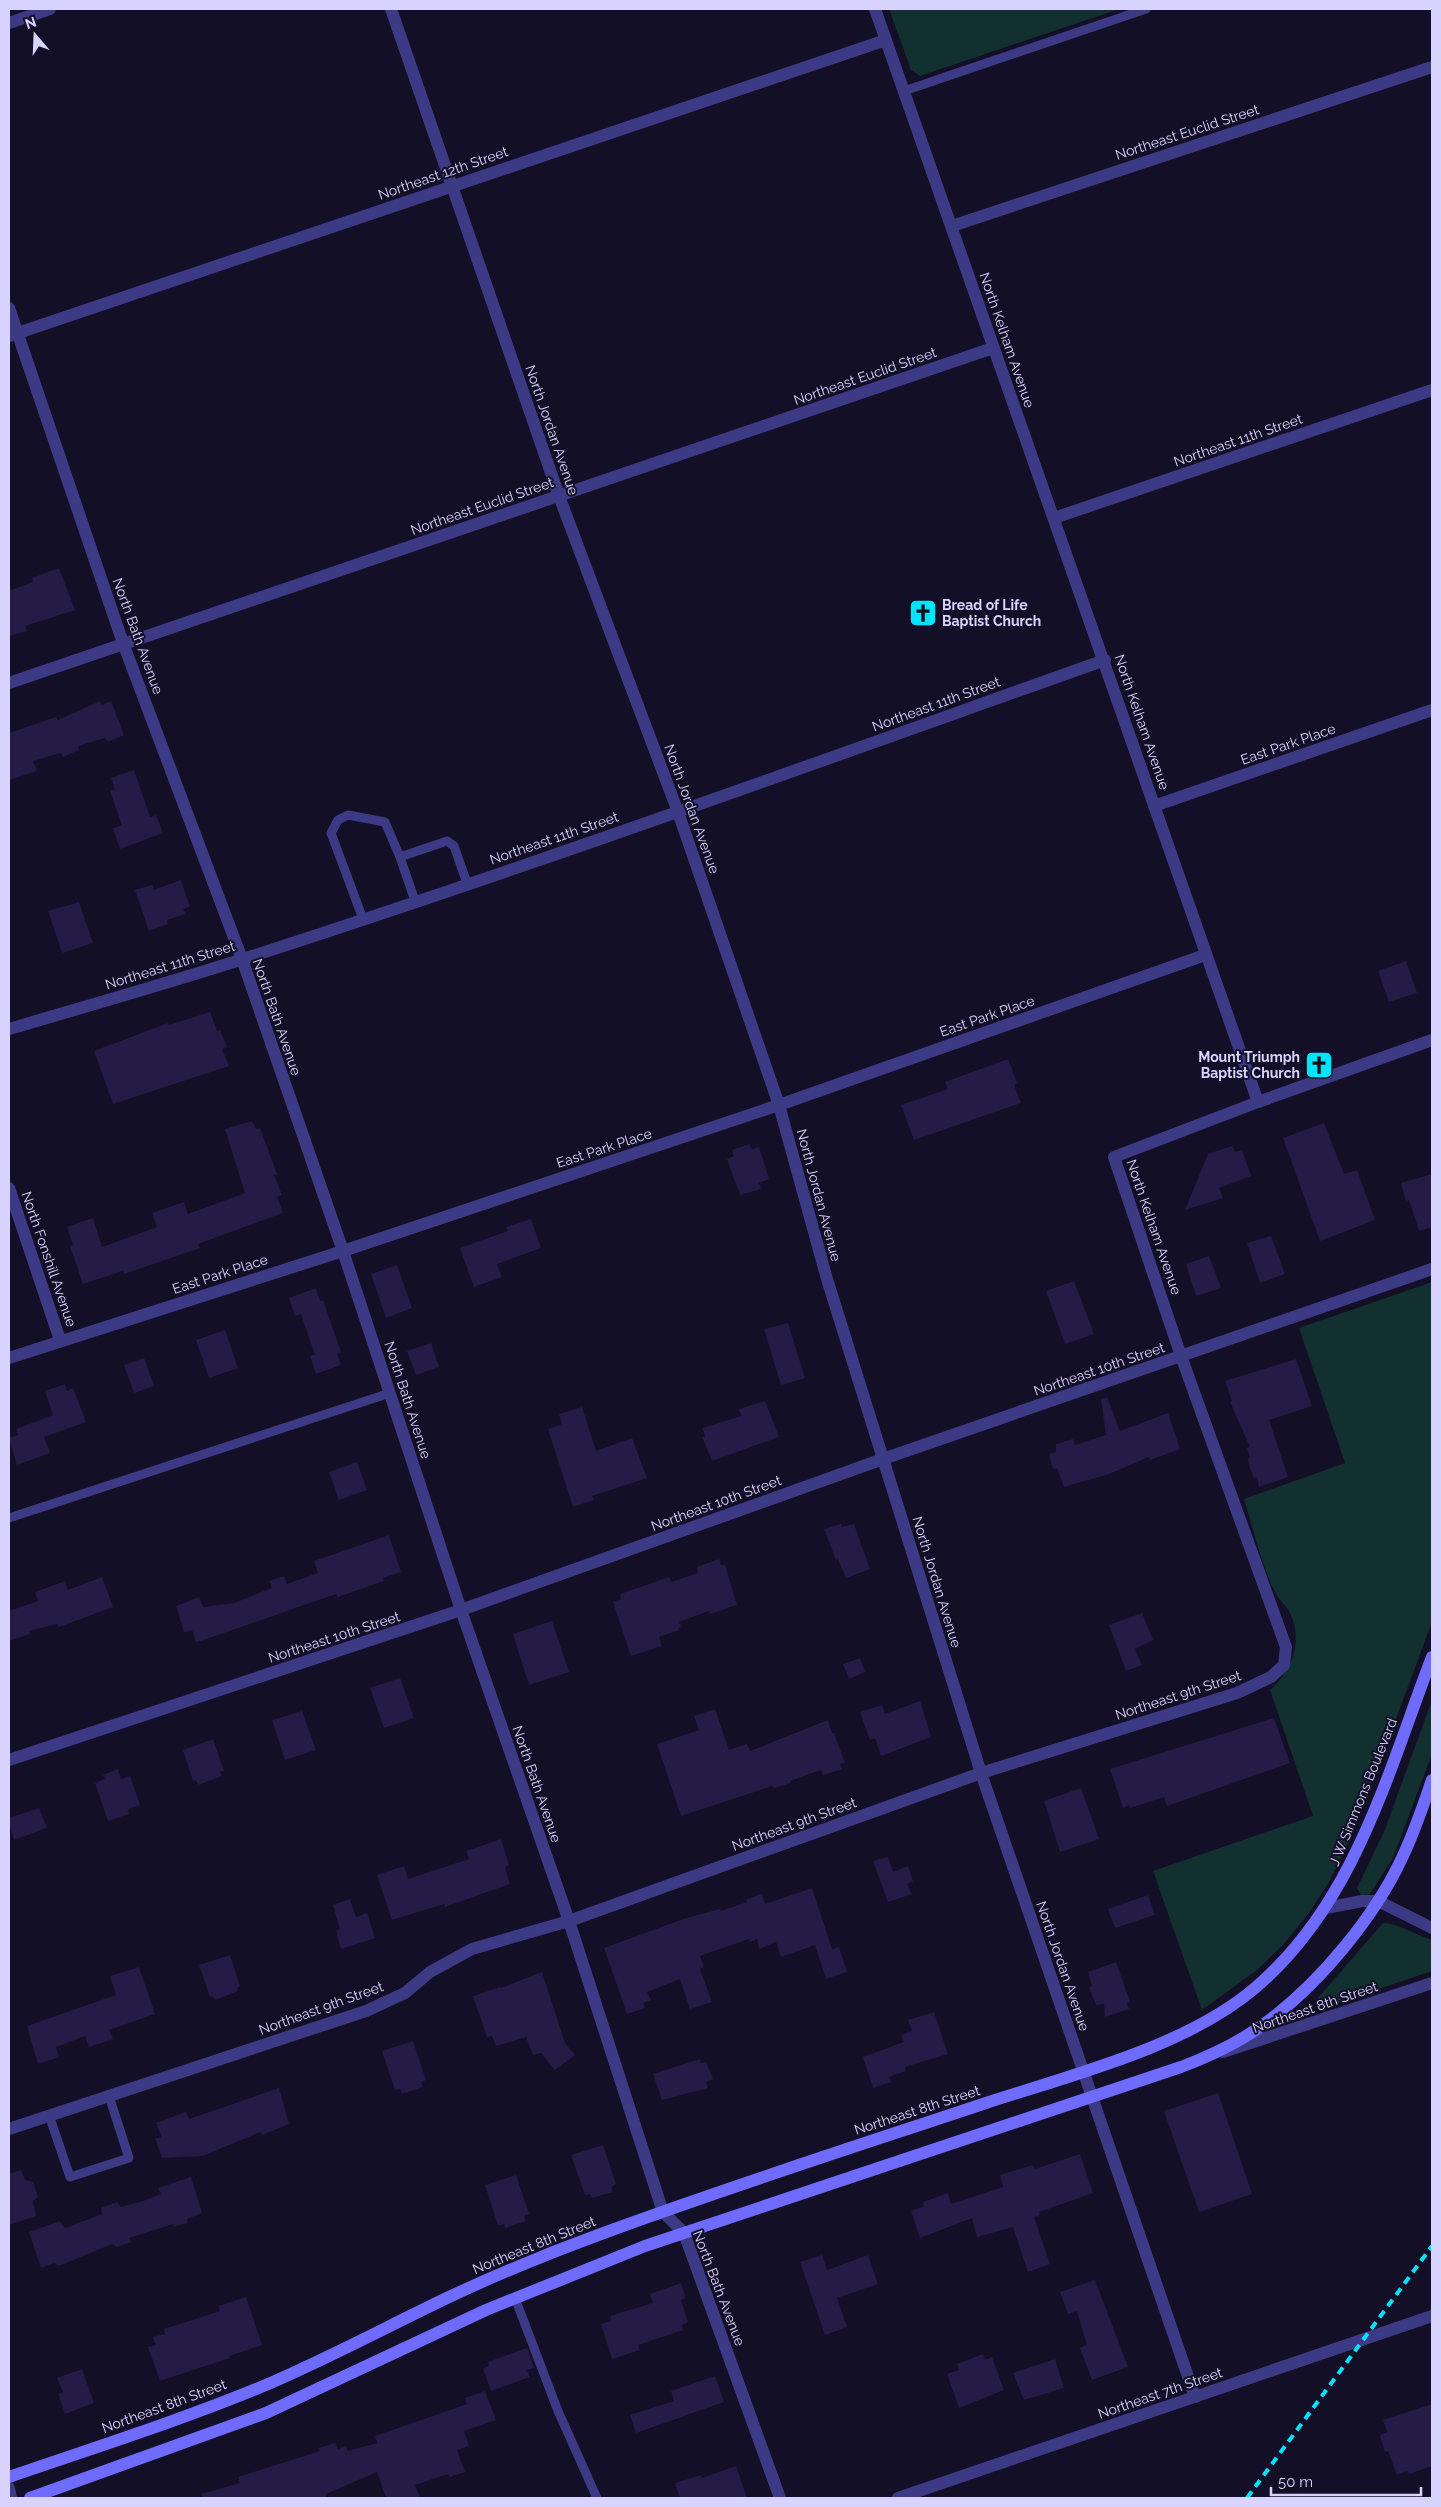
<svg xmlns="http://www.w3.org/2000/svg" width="1441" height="2507" font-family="Raleway,sans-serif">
<rect width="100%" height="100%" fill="#130f26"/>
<g fill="#12302f">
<polygon points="889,9 1119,9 920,76 911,70"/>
<path d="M1432,1282v340l-77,207 -26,53 -20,31 -26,32 -26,25 -55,40 -49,-139 160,-55 -43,-126c21,-19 33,-46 21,-75 -4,-9 -13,-16 -17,-25 -13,-26 -21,-63 -30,-91l101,-36 -46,-135z"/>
<polygon points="1432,1700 1432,1754 1393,1858 1370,1894 1361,1895 1357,1888 1384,1832"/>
<path d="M1383,1923c15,0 33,12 49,17v31l-107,36 -8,-3 1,-6z"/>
</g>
<g fill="#241b47">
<polygon points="59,568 75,610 25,626 27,631 9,636 9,587 11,590 33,582 32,578"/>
<polygon points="100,701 102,705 111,701 124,735 108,742 105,738 78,746 79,750 63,757 61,753 33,761 37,771 9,780 9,733 56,717 58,720"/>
<polygon points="134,770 150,817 156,815 163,833 120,849 113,828 122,825 110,791 115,789 111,778"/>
<polygon points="181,880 190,907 183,909 186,914 167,920 168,924 149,931 135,890 152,885 154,890"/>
<polygon points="79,902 93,943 62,953 48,911"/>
<polygon points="1406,961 1417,993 1389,1002 1378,971"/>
<polygon points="210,1012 217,1031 220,1030 227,1047 222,1049 229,1066 113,1104 94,1051 168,1023 169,1025"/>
<polygon points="1008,1059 1017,1083 1014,1085 1021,1103 914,1140 901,1105 948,1089 945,1082"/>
<polygon points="252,1121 256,1129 260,1128 277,1174 274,1175 282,1195 277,1197 283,1213 198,1244 200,1248 124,1274 123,1271 83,1284 70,1246 73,1245 67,1227 93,1218 102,1247 157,1227 152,1213 184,1202 188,1214 245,1193 225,1129"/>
<polygon points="1324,1123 1344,1174 1357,1170 1375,1220 1320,1241 1283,1138"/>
<polygon points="749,1144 752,1149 759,1147 769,1179 759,1183 761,1189 740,1195 727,1159 734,1156 732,1150"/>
<polygon points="1232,1146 1235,1152 1242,1150 1251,1176 1219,1188 1223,1198 1185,1210 1208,1154"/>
<polygon points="1432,1174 1432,1227 1419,1231 1409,1200 1406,1201 1401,1183"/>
<polygon points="531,1219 541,1248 497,1264 502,1277 474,1287 460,1248 508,1231 506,1227"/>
<polygon points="1271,1236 1285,1274 1260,1283 1247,1243"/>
<polygon points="1209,1256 1221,1288 1196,1296 1186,1264"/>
<polygon points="397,1265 412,1308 386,1318 371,1274"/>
<polygon points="1074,1281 1094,1334 1065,1344 1046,1291"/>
<polygon points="316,1288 320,1301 323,1300 341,1352 337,1354 341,1365 316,1374 310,1356 315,1355 301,1314 295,1316 289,1298"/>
<polygon points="788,1323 805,1378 781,1385 764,1329"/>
<polygon points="225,1330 238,1368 209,1378 196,1340"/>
<polygon points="431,1343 439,1367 416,1375 407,1351"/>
<polygon points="144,1358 154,1386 134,1393 124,1365"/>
<polygon points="1296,1359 1312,1406 1269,1420 1288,1477 1259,1487 1257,1477 1254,1478 1250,1469 1248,1459 1250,1457 1247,1448 1250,1447 1230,1402 1232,1401 1225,1381"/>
<polygon points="65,1384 67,1391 73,1388 86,1422 44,1437 50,1453 17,1465 9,1438 18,1435 16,1429 53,1415 45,1391"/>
<polygon points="1107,1397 1120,1431 1168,1413 1180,1449 1150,1460 1149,1457 1109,1474 1064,1487 1057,1468 1053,1469 1049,1454 1056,1452 1056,1444 1073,1439 1075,1445 1106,1435 1101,1399"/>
<polygon points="765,1401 779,1437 712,1461 702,1437 705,1437 703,1428 741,1416 739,1409"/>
<polygon points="582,1407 596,1451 632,1438 647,1478 592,1496 594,1500 573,1507 548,1429 562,1424 559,1414"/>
<polygon points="357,1462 367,1490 339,1500 329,1472"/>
<polygon points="841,1524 842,1527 854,1524 870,1569 846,1578 838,1559 836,1560 824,1529"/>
<polygon points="389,1535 401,1572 383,1578 384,1581 338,1597 336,1594 201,1641 196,1642 192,1630 184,1632 176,1606 199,1597 203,1607 234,1603 272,1588 269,1581 284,1576 287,1584 318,1573 314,1561"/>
<polygon points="719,1559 721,1565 725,1565 737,1605 710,1614 709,1611 679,1622 681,1627 678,1628 679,1630 659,1637 662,1646 631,1656 613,1602 621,1599 620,1594 669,1577 671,1582 698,1573 697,1567"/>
<polygon points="102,1577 113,1607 59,1627 57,1624 29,1631 30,1634 9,1641 9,1611 38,1601 35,1592 65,1581 68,1590"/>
<polygon points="1142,1613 1153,1640 1135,1649 1142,1665 1126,1671 1109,1625"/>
<polygon points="552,1621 569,1672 529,1685 513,1634"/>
<polygon points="860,1658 865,1672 849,1679 843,1664"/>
<polygon points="400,1678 414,1718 384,1728 370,1688"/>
<polygon points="920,1701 931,1737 881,1756 875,1738 870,1740 860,1712 882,1705 885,1714"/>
<polygon points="715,1709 729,1750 747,1744 750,1751 828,1720 832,1733 834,1733 845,1763 840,1764 842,1769 823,1775 821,1770 790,1781 791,1783 774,1788 772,1786 681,1816 657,1744 699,1730 694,1716"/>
<polygon points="302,1711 316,1750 285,1760 272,1720"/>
<polygon points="1274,1718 1290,1763 1167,1806 1164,1797 1130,1808 1129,1805 1123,1808 1110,1769"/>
<polygon points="213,1739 224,1771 220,1772 222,1776 198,1785 196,1780 193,1781 183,1750"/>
<polygon points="118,1769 121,1779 130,1776 140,1805 128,1809 129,1814 108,1821 95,1783 105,1779 103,1775"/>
<polygon points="1081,1788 1099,1839 1060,1852 1044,1801"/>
<polygon points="39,1808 47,1828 14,1840 9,1825 9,1818"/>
<polygon points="501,1839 509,1865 505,1867 510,1884 445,1907 444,1904 392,1920 377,1875 404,1866 408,1879 469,1859 466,1851"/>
<polygon points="888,1857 893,1872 908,1866 913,1881 907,1884 912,1894 888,1902 873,1861"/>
<polygon points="812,1888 832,1949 839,1947 847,1972 826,1979 815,1945 781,1957 776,1942 759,1949 757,1939 750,1942 749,1939 700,1956 704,1967 700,1969 712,2002 690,2009 680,1979 647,1992 651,2000 643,2003 645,2008 627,2014 604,1948 686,1918 720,1909 721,1911 747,1902 746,1899 762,1894 765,1904"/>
<polygon points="1148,1895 1155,1915 1115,1928 1108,1909"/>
<polygon points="350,1899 356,1917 367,1913 375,1938 341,1949 336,1931 340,1929 333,1905"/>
<polygon points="230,1955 240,1986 237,1988 238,1991 215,2000 213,1996 210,1997 199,1965"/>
<polygon points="1116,1962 1130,2002 1127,2003 1129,2009 1105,2017 1104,2004 1096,2005 1089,1987 1092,1986 1088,1972"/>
<polygon points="139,1967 155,2014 109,2030 113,2039 89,2047 85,2036 56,2047 59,2057 38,2064 27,2026 116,1995 110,1976"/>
<polygon points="542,1972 565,2043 575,2055 555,2070 541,2053 533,2055 526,2037 496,2046 492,2036 487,2037 473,1996 500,1987 501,1988"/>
<polygon points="934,2012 948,2054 905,2067 906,2071 889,2077 891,2082 873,2088 863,2057 904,2042 901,2035 912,2031 908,2020"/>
<polygon points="413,2041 426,2080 421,2082 423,2087 402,2094 400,2089 395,2090 382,2051"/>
<polygon points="700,2059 701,2063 706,2062 713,2079 706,2082 708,2088 662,2100 653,2074"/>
<polygon points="279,2088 289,2124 262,2135 261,2132 202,2156 162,2158 155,2138 162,2138 156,2123 186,2112 189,2119"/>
<polygon points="1218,2093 1252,2194 1199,2212 1164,2111"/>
<polygon points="603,2145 616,2184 611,2187 613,2192 592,2198 590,2194 585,2195 571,2155"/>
<polygon points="1080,2154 1093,2193 1039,2212 1040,2215 1034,2217 1050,2264 1028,2272 1013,2227 977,2237 972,2218 920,2238 911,2211 924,2206 923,2202 948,2193 951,2204 1003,2187 1000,2175 1033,2165 1035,2169"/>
<polygon points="21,2170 25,2180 33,2182 38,2197 33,2201 36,2216 9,2225 9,2174"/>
<polygon points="516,2175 529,2214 524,2216 526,2221 505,2228 504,2224 498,2225 485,2185"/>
<polygon points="191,2177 202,2213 187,2219 187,2223 174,2227 173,2224 129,2238 131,2242 117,2247 112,2244 59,2266 54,2263 41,2268 29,2232 60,2221 65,2228 102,2214 101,2208 117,2202 121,2207 143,2201 161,2194 158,2188"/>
<polygon points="822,2255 827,2270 868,2255 878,2284 837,2298 847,2327 825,2335 800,2262"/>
<polygon points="1095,2280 1128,2367 1092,2380 1080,2348 1087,2345 1077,2311 1068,2314 1060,2292"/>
<polygon points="681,2283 686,2298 681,2300 688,2322 682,2325 683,2330 638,2345 640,2350 612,2359 601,2324 611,2321 610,2316 653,2303 650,2294"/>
<polygon points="246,2297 262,2345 229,2356 230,2358 160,2381 148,2347 156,2345 153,2337 165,2334 164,2329 220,2311 218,2306"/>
<polygon points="527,2348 534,2368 527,2370 530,2377 491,2391 483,2369 489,2366 488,2362"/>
<polygon points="983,2354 985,2360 992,2357 1004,2390 959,2408 947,2374 959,2370 957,2364"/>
<polygon points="1055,2359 1064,2388 1024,2400 1013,2373"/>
<polygon points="82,2369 94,2403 65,2414 58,2394 63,2392 57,2378"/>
<polygon points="715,2376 724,2402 636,2433 630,2415 674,2401 671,2391"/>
<polygon points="485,2391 496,2420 464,2431 469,2446 457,2450 465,2472 450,2477 448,2474 415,2485 420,2498 386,2498 377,2472 326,2494 327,2498 202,2498 201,2494 240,2483 238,2477 320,2451 319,2448 335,2443 338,2449 346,2446 348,2451 377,2443 375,2436 467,2404 465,2398"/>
<polygon points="1432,2404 1432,2466 1409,2474 1407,2471 1397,2475 1388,2451 1385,2452 1380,2435 1387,2432 1383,2420"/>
<polygon points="736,2466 747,2498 680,2498 675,2483 701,2475 702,2478"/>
</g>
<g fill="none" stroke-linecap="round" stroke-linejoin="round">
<g stroke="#3d3a85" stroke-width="9">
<polyline points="904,91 1146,9"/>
<polyline points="400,857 447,841 454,846 467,883"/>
<polyline points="363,919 331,833 338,820 348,815 385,822 400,857 415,901"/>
<polyline points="9,1518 390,1393"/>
<polyline points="49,2115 70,2177 129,2158 109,2096"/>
<polyline points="515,2298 558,2411 597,2498"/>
</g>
<g stroke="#3d3a85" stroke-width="12">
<polyline points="391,9 559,496 678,812 779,1105 827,1279 981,1773 1195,2397"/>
<polyline points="9,23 50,9"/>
<polyline points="952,226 1432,67"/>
<polyline points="9,308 123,643 242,959 343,1251 461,1610 569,1921 663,2212 684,2233 780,2498"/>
<polyline points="9,336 886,40"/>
<polyline points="1054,518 1432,390"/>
<polyline points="9,683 993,348"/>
<polyline points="1154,806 1432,710"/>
<path d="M9,1029c78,-23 156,-45 234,-70 289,-93 575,-197 862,-299"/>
<polyline points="1258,1102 1432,1040"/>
<polyline points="9,1188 60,1340"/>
<polyline points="9,1358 343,1251 779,1105 1205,955"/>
<polyline points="9,1760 461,1610 883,1459 1432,1269"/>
<polyline points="9,2129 366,2011 405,1993 430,1972 472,1949 569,1921 981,1773 1237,1693 1271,1677 1284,1665 1286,1647 1181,1356 1114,1157 1258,1102 875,9"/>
<polyline points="9,2488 11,2498"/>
<polyline points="898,2498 1432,2316"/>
</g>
<g stroke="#3d3a85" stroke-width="12">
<polyline points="1326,1908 1362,1901 1378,1901 1432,1928"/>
<polyline points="1223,2052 1432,1983"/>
</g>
<g stroke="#6f6bff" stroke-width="12">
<path d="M9,2477c84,-29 170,-56 252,-90 64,-27 125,-60 188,-90 49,-23 100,-44 152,-63 127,-47 256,-88 385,-131 85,-28 200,-56 269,-115 99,-84 132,-213 177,-331"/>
<path d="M30,2498l236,-85 220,-103 159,-64 536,-179c32,-12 63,-27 90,-48 51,-39 104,-103 131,-161 12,-25 21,-52 30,-78"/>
</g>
<polyline stroke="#00e5ff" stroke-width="4" stroke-dasharray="8 6" stroke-linecap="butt" points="1247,2498 1432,2246"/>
</g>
<defs>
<g id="church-square" transform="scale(1.4375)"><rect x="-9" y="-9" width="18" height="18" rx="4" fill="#00e5ff" stroke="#130f26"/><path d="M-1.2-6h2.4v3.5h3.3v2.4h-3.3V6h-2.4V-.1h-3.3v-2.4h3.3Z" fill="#111"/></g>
</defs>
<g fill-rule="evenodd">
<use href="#church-square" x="923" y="613"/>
<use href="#church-square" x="1319" y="1065"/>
</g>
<g text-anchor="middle" stroke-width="4" stroke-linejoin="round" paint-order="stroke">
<g font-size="14" fill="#d9d4ff" stroke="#130f26">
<text transform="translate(1187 132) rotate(-18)" y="5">Northeast Euclid Street</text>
<text transform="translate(443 173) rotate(-19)" y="5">Northeast 12th Street</text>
<text transform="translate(1007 340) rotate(71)" y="5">North Kelham Avenue</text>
<text transform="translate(865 376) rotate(-19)" y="5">Northeast Euclid Street</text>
<text transform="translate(552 430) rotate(71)" y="5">North Jordan Avenue</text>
<text transform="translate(1238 440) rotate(-19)" y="5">Northeast 11th Street</text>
<text transform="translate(482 506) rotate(-19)" y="5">Northeast Euclid Street</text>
<text transform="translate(138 636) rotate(70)" y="5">North Bath Avenue</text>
<text transform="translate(936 704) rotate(-20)" y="5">Northeast 11th Street</text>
<text transform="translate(1142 722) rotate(71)" y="5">North Kelham Avenue</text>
<text transform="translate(1288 744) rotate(-19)" y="5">East Park Place</text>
<text transform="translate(692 809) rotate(70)" y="5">North Jordan Avenue</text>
<text transform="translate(554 838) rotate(-19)" y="5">Northeast 11th Street</text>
<text transform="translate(170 965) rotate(-17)" y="5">Northeast 11th Street</text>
<text transform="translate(987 1016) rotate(-19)" y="5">East Park Place</text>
<text transform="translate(277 1017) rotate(71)" y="5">North Bath Avenue</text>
<text transform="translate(604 1148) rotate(-18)" y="5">East Park Place</text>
<text transform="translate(819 1195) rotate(75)" y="5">North Jordan Avenue</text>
<text transform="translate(1154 1227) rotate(71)" y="5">North Kelham Avenue</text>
<text transform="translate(49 1259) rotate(71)" y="5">North Fonshill Avenue</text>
<text transform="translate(220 1274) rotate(-18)" y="5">East Park Place</text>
<text transform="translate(1099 1369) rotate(-19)" y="5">Northeast 10th Street</text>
<text transform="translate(408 1400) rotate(72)" y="5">North Bath Avenue</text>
<text transform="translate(716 1503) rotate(-20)" y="5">Northeast 10th Street</text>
<text transform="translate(937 1582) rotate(73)" y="5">North Jordan Avenue</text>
<text transform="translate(334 1637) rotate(-18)" y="5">Northeast 10th Street</text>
<text transform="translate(1178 1695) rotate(-18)" y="5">Northeast 9th Street</text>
<text transform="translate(537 1784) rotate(71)" y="5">North Bath Avenue</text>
<text transform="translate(1363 1792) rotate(-68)" y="5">J W Simmons Boulevard</text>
<text transform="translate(794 1824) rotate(-20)" y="5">Northeast 9th Street</text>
<text transform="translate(1063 1966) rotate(71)" y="5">North Jordan Avenue</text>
<text transform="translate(1315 2007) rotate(-19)" y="5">Northeast 8th Street</text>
<text transform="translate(321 2008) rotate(-20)" y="5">Northeast 9th Street</text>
<text transform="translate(917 2110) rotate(-18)" y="5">Northeast 8th Street</text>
<text transform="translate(534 2245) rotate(-22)" y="5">Northeast 8th Street</text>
<text transform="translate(719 2288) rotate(69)" y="5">North Bath Avenue</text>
<text transform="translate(1160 2393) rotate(-19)" y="5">Northeast 7th Street</text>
<text transform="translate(164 2406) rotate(-20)" y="5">Northeast 8th Street</text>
</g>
<g font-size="14" font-weight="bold" fill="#d9d4ff" stroke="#130f26" text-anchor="start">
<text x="942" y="610">Bread of Life<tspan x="942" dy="16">Baptist Church</tspan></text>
<text x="1300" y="1062" text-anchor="end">Mount Triumph<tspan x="1300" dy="16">Baptist Church</tspan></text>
</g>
</g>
<rect width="1441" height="2507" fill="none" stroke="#d9d4ff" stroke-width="20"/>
<g transform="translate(35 35) rotate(341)" stroke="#130f26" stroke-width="4" paint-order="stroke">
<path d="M0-4L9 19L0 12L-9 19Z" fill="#d9d4ff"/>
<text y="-8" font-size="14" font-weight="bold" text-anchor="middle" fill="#d9d4ff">N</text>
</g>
<path d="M1271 2487v8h150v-8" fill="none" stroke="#d9d4ff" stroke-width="2.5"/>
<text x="1278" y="2487" font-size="15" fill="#d9d4ff" stroke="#130f26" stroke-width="4" paint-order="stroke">50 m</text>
</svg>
